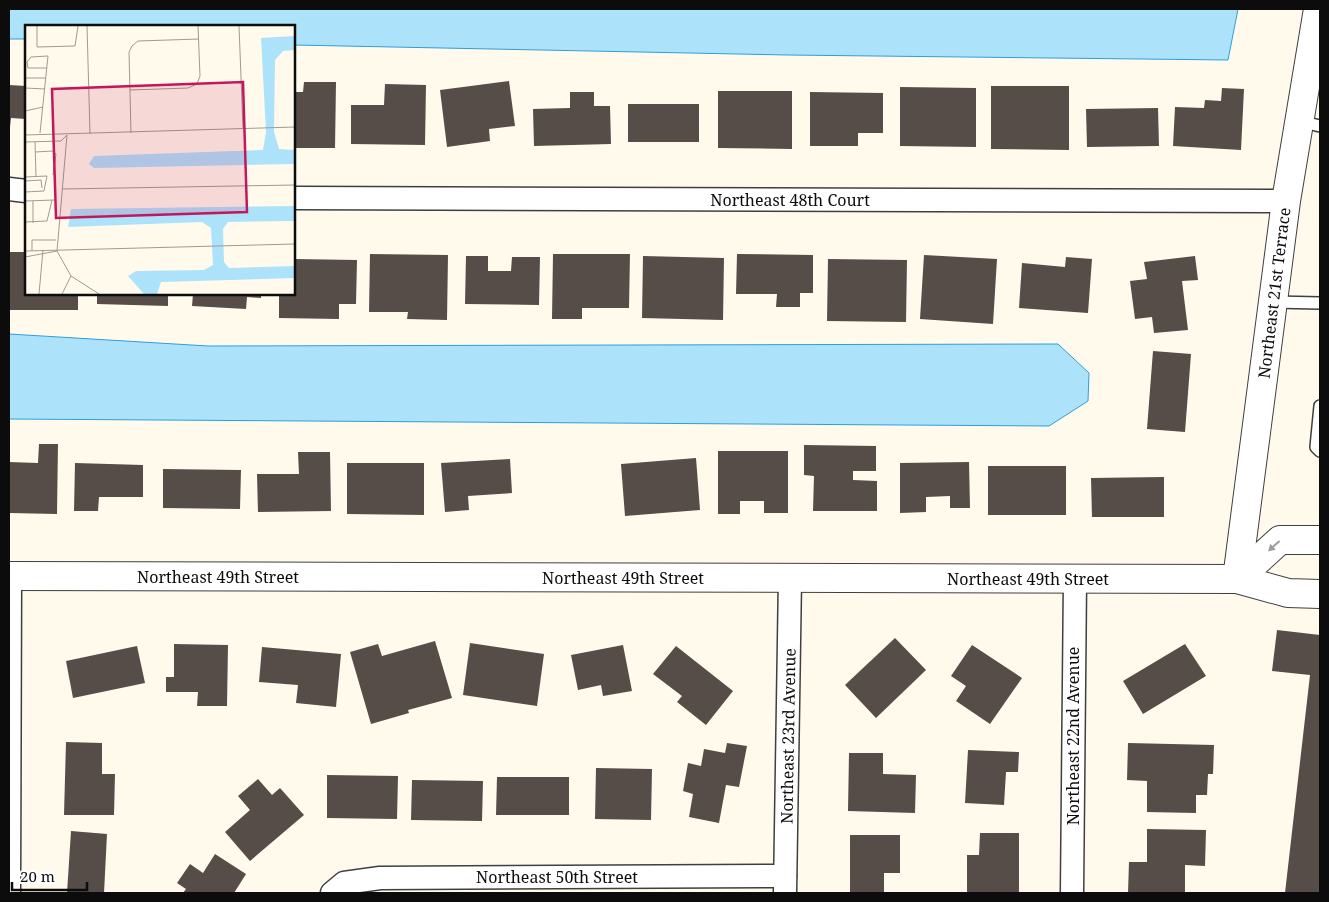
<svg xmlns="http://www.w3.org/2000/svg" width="1329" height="902" font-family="'Noto Serif',serif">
<rect width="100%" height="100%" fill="#fffaec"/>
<g fill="#ace3fb" stroke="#2d9fd8">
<polygon points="9,9 1238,9 1228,60 787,55 294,45 294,26 26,26 26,39 9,39"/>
<polygon points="9,334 208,346 1058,344 1089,373 1088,401 1049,426 9,419"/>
</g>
<g fill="#564c48">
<polygon points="509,81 515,126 489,129 490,141 447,147 440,90"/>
<polygon points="304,82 336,82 335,148 294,148 294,92 303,92"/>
<polygon points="385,84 426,85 425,145 351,144 351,105 384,105"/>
<polygon points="9,85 26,86 26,119 11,118 10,127 9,126"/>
<polygon points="991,86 1069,86 1069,150 991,149"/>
<polygon points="900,87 976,88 976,147 900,146"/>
<polygon points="1222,88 1244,89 1241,150 1173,146 1175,107 1204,108 1205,100 1221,101"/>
<polygon points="718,91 792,91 792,149 718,148"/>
<polygon points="570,92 594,92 594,106 610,106 611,144 534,146 533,109 570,108"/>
<polygon points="810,92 883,93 883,133 858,133 858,146 810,146"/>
<rect x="628" y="104" width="71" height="38"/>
<polygon points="1158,108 1159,146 1087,147 1086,109"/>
<polygon points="9,252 26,252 26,294 78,294 78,310 9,310"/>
<polygon points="370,254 448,255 447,320 407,319 408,312 369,312"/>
<polygon points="553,254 630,254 629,308 582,308 582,319 552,319"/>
<polygon points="737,254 813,255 813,293 800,293 800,307 776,307 777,294 736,294"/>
<polygon points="924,255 997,259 993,324 920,319"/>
<polygon points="466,256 488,256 488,271 511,271 512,257 540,257 539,305 465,304"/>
<polygon points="643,256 724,258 723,320 642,318"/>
<polygon points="1195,256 1198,280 1182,281 1188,330 1154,333 1152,317 1135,319 1130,281 1147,279 1144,262"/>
<polygon points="1066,257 1092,259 1088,313 1019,308 1022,263 1065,267"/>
<polygon points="294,259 357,260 356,304 339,304 339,319 279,318 279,294 294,294"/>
<polygon points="828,259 907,260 906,322 827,321"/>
<polygon points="97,294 168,294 168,306 97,304"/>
<polygon points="193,294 261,294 261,298 247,297 246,309 192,306"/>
<polygon points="1153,351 1191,354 1185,432 1147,429"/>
<polygon points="39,444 58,444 57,514 9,513 9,462 38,463"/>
<polygon points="804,445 876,446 876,471 853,471 853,480 877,481 877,511 813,511 814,476 804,475"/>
<polygon points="718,451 788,451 788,513 764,513 764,501 740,501 740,514 718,514"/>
<polygon points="298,452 330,452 331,511 258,512 257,474 299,474"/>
<polygon points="696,458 700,510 625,516 621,464"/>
<polygon points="510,459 512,493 468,496 469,510 445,512 441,463"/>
<polygon points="969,462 970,508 950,508 950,496 926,497 926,512 900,513 900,463"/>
<polygon points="75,463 143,465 143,497 99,497 98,511 74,511"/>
<polygon points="347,463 424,463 424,515 347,514"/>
<rect x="988" y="466" width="78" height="49"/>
<polygon points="163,469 241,470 240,509 163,508"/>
<polygon points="1164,477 1164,517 1092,517 1091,478"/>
<polygon points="1277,630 1320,635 1320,893 1285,893 1310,675 1272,671"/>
<polygon points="895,638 926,670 876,718 845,685"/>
<polygon points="435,641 452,698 408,710 409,713 371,724 350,652 378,644 382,656"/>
<polygon points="470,643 544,654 537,706 463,695"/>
<polygon points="174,644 228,645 227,706 197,706 198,692 166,692 166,677 174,677"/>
<polygon points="1185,644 1206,676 1143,714 1123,681"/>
<polygon points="623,645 632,691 603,696 601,685 578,690 571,655"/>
<polygon points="972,645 1022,678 990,724 956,701 966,686 951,676"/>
<polygon points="137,646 145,683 73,698 66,661"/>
<polygon points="676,646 733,691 706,725 677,702 682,696 653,674"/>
<polygon points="262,647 341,654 336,707 296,703 298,685 259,682"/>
<polygon points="66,742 102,743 102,774 115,774 114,815 64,815"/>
<polygon points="727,743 747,746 739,787 726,785 719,823 689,817 693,794 683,791 688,763 701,766 704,749 725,753"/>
<polygon points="1128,743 1214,745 1213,774 1208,774 1207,795 1196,795 1196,813 1147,812 1147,781 1127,780"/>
<polygon points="968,750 1019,752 1018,772 1006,772 1004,805 965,803"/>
<polygon points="849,753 883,753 883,774 916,775 915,813 848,811"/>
<polygon points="596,768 652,769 651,820 595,819"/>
<polygon points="327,775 398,776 397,819 327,818"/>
<polygon points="497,777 569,777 569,815 496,815"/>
<polygon points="258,779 272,795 280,788 304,815 250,861 225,832 250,810 238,796"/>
<polygon points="412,780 483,781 482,821 411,820"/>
<polygon points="1147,829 1206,830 1205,866 1185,865 1185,893 1128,893 1129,862 1147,862"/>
<polygon points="71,831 107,834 104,893 67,893"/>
<polygon points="980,833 1019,833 1019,893 967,893 967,855 979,855"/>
<polygon points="850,835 900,835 900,873 884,873 884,893 850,893"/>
<polygon points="215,854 246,874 234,893 183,893 186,889 177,883 190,864 203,873"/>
</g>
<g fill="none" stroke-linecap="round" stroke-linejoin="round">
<g stroke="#3f3f3f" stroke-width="14">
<g id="service">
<polyline points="1299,121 1320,126"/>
<polyline points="1273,302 1320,303"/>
<polyline points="1320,406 1316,447 1320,451"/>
</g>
</g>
<g stroke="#3f3f3f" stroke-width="25">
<g id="minor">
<polyline points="9,189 26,191"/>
<polyline points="294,198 1286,201"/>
<polyline points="9,893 10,576"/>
<polyline points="332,893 344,883 380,878 785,876"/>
<polyline points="785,893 790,578"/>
<polyline points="1072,893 1075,579"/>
</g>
</g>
<g stroke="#3f3f3f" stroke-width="30">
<g id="tertiary">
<polyline points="9,576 1237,579 1288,593 1320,594"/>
<polyline points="1237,579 1286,201 1318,9"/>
<polyline points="1237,579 1280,540 1320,540"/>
</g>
</g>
<use href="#service" stroke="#fff" stroke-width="11"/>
<use href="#minor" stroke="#fff" stroke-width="22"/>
<use href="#tertiary" stroke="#fff" stroke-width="28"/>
</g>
<defs><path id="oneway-solid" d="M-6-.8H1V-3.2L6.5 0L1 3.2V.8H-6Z" transform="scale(1.25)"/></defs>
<use fill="#9e9e9e" href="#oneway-solid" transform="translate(1274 546) rotate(138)"/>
<g text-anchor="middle" stroke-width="5" stroke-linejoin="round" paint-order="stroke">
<g font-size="16" fill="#0c0c0c" stroke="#fff">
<text x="790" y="206">Northeast 48th Court</text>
<text transform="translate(1274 293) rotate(-83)" y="6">Northeast 21st Terrace</text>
<text x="218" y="583">Northeast 49th Street</text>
<text x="623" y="584">Northeast 49th Street</text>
<text x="1028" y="585">Northeast 49th Street</text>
<text transform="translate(788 736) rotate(-89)" y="6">Northeast 23rd Avenue</text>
<text transform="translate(1073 736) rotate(-90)" y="6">Northeast 22nd Avenue</text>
<text x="557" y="883">Northeast 50th Street</text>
</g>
</g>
<g transform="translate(25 25)">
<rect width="270" height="270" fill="#fffaec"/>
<path d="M270,11v14l-12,1 -8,9 -1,72 5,17 16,1v14l-201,4 -5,-4 5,-8 169,-6 3,-18 -5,-94zM270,181v15l-67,1 -5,7 1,33 5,6 66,-2v12l-134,4 -4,12h-13l-16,-18 8,-5 68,-1 9,-5 -2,-37 -9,-6 -134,5 3,-18z" fill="#ace3fb"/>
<path fill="none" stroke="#9e9b92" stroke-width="1" d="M12,1v21l38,-1 3,-20M62,1l3,108M214,1l4,103M0,53h21M0,63l20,1M105,65l58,-2 9,-4 3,-8 -2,-50M0,86l18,-4M15,108l8,-77 -17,1 -4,5 1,6h19M106,108l-2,-81 3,-6 6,-5 61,-2M0,110l270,-8M42,110l-10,116 14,25 28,18M0,117l36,-1 6,-6M10,117l1,35M10,127l18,-1 3,3 -3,21M0,152l22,-1 -3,15 -19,1M0,156l16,-1 1,8M37,164l233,-4M0,176l29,-1M8,176v22M0,197l22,-1 5,-21M0,226l270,-7M7,226v-11h24M0,232l32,-6M14,269l4,-44M37,269l9,-18"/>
<path fill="#c2185b" fill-opacity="0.15" stroke="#c2185b" stroke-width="2.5" d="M218,57l4,130 -191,6 -4,-129z"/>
<rect width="270" height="270" fill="none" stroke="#0c0c0c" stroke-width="2.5"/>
</g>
<rect width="1329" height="902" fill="none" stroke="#0c0c0c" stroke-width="20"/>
<path d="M12 882v8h75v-8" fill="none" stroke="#0c0c0c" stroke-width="2.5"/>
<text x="20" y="882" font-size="15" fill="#0c0c0c" stroke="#ffffff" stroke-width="4" paint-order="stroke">20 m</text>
</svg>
